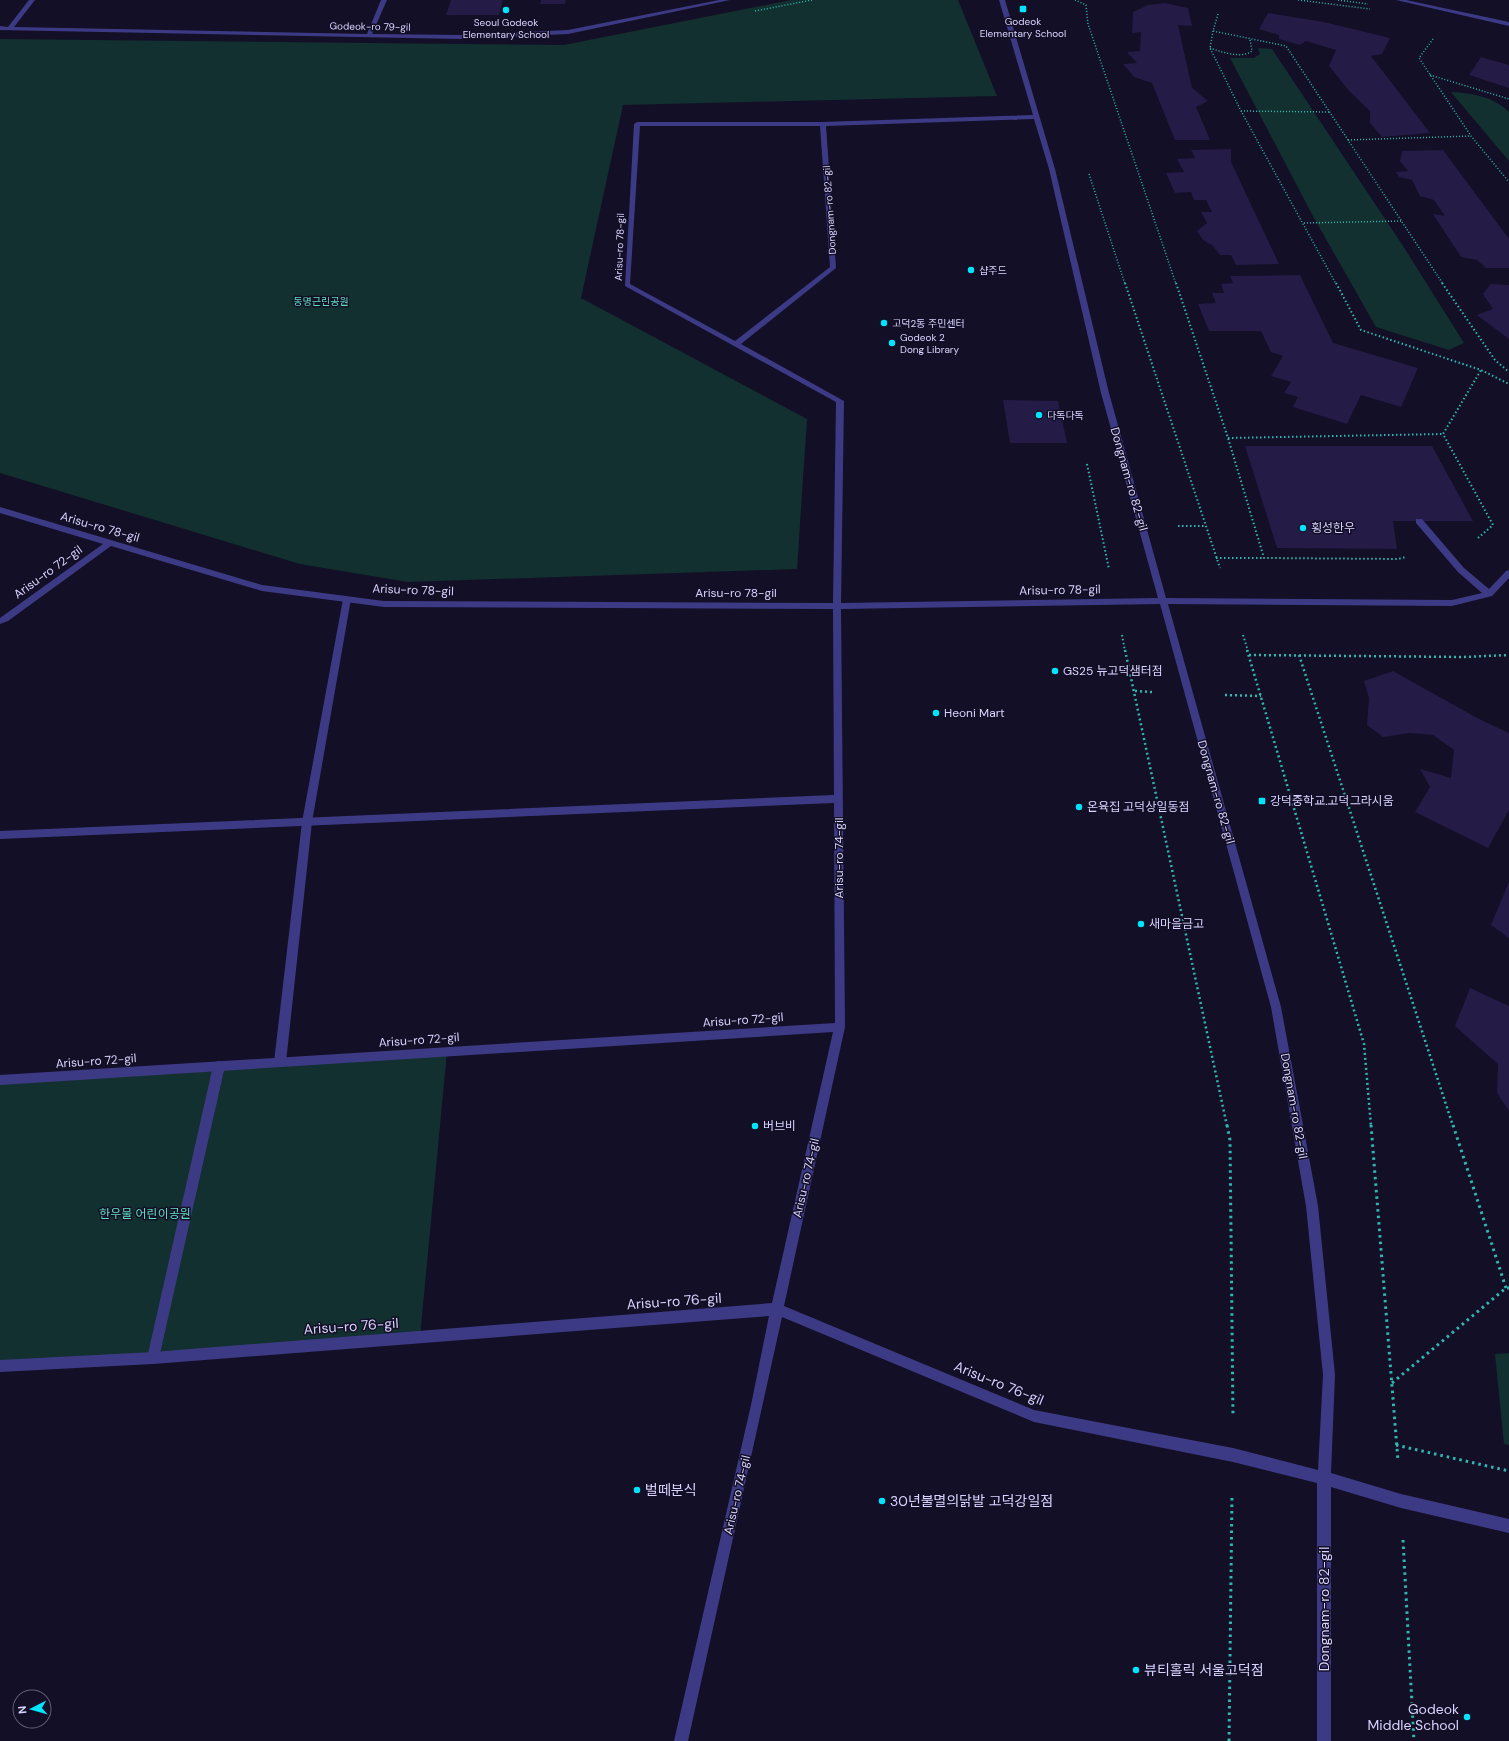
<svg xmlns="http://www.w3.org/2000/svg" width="1509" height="1741" font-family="'DM Sans','Noto Sans KR',sans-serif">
<rect width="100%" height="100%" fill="#130f26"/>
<g fill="#12302f">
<polygon points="791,0 958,0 997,96 623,105 581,298 807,419 797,569 408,582 300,564 0,473 0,39 564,45"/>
<polygon points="1258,48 1272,49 1405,249 1464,343 1449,350 1376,327 1314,218 1230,58 1254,58 1260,54"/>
<path d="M1451,92c21,1 43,5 58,20v49z"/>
<polygon points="447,1052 420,1337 0,1366 0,1080"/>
<polygon points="1509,1353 1509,1445 1504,1444 1495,1354"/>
</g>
<g fill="#241b47">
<polygon points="451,0 503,0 499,15 446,15"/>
<polygon points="541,0 566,0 565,4 540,4"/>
<polygon points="1165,3 1188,8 1192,26 1178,25 1192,88 1208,101 1196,107 1210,140 1175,140 1152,83 1134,77 1123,64 1137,63 1127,52 1140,51 1141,32 1132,33 1133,12 1148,5"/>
<polygon points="1268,13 1324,22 1390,38 1382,54 1371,56 1430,133 1382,137 1370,123 1370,111 1350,92 1329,66 1336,50 1306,41 1300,45 1279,39 1279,35 1259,29"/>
<polygon points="1481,57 1509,65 1509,88 1469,75"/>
<polygon points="1231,149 1231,162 1279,264 1236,265 1231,255 1220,255 1213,246 1203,240 1197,231 1207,223 1201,212 1212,212 1206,200 1194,200 1191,192 1175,193 1166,173 1184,172 1177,159 1195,158 1191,150"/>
<polygon points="1443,150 1509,239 1509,268 1486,268 1477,260 1461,257 1433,214 1445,216 1434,200 1420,196 1412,180 1399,177 1396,172 1408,171 1400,161 1402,151"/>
<polygon points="1300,275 1333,343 1418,368 1401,407 1361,395 1347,424 1293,407 1298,397 1284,393 1291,382 1271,376 1283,356 1271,352 1261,331 1209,331 1198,304 1216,303 1212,293 1224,293 1221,284 1233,283 1230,276"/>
<polygon points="1491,284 1509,285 1509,339 1477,315 1493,309 1483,294"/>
<polygon points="1003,400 1058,401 1067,443 1010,443"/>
<polygon points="1245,446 1432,446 1473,521 1393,521 1397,549 1277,548"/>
<polygon points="1393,671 1479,719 1509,733 1509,810 1488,848 1415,812 1430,787 1420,769 1451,778 1454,750 1433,735 1410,733 1383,737 1367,725 1369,698 1364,681"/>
<polygon points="1509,882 1509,938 1491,925"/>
<polygon points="1470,988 1509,1006 1509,1111 1497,1093 1498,1064 1455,1026"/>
</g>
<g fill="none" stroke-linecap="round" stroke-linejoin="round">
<g stroke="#2fb8b0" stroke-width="1.5" stroke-dasharray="1 2" stroke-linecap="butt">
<polyline points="1075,0 1086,5 1088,24 1176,284"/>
<polyline points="1298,0 1370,9"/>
<polyline points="1338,0 1368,4"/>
<polyline points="755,11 812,0"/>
<polyline points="1218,14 1213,31 1286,46 1443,284"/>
<polyline points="1213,31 1210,48 1241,111 1336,284"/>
<polyline points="1433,39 1419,58 1471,136 1509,182"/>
<path d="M1210,48c11,4 32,11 42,3l-2,-12"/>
<polyline points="1430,75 1509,99"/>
<polyline points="1241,111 1329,112"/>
<polyline points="1348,140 1471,136"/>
<polyline points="1089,174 1125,284"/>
<polyline points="1304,223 1401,221"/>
</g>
<g stroke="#2fb8b0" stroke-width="2" stroke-dasharray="1.5 2.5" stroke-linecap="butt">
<polyline points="1125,283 1220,568"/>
<polyline points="1176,283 1228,438 1264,558 1398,559 1406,557"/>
<polyline points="1336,283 1361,330 1481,370 1509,384"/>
<polyline points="1442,283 1495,360 1509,372"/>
<polyline points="1228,438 1443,434"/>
<polyline points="1087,464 1109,569"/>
<polyline points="1178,526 1205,526"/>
<polyline points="1478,538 1493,525 1443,434 1481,370"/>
<polyline points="1216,558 1264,558"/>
<polyline points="1122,635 1125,651"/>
<polyline points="1243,635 1248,651"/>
</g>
<g stroke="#2fb8b0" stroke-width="2.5" stroke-dasharray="2 3" stroke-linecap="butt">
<polyline points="1125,650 1227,1126"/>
<polyline points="1247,650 1364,1044 1371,1126"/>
<polyline points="1249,655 1463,657 1509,655"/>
<polyline points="1299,655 1453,1126"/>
<polyline points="1135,691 1152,692"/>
<polyline points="1225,695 1261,696"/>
</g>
<g stroke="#2fb8b0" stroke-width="3" stroke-dasharray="2.5 4" stroke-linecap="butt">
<polyline points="1227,1125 1230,1140 1233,1417"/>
<polyline points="1371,1125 1398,1461"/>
<polyline points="1453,1125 1506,1288"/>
<polyline points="1392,1383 1506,1288 1509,1288"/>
<polyline points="1396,1445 1509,1471"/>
<polyline points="1403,1540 1414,1741"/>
<polyline points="1229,1741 1232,1494"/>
</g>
<g fill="#3d3a85" fill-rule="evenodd">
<polygon points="347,596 351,599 312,822 286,1062 284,1066 280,1067 276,1066 274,1062 302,822 343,599"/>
<polygon points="219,1061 223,1062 225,1066 159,1358 157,1362 153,1364 149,1362 147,1358 213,1066 215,1062"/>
</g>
<g fill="#3d3a85" fill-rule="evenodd">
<polygon points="29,0 35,0 14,27 367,34 381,0 387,0 372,34 460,35 568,30 719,0 730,0 568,34 460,39 0,30 0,26 8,27"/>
<path d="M999,0h6l50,169 54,224 57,205 286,2 30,-7 -24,-21 -42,-49v-4h6l42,49 25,21 17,-18 3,-1v8l-17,18 -40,10 -284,-2 113,403 37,199 17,169 -4,98 70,21 108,25v14l-108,-25 -70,-21v254h-14v-258l-84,-21 -199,-40 -252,-105 -94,424h-14l77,-336 18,-89 -616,48 -153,8v-12l153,-8 619,-49 61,-271 -833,53v-10l835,-52 -1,-220 -834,36v-8l834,-36 -1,-186 -449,-2 -122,-16 -151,-45 -103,75 -8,3v-6l103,-74 -103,-31v-6l262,78 122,16 449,2 3,-201 -211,-116 9,-162 3,-2h186l210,-7zM1034,119l15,50 52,224 57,205 -317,5 3,-202 -103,-57 95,-76 -10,-142zM640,126h180l10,141 -95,74 -105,-57zM1160,604l111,403 35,199 17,169 -5,95 -85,-22 -199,-38 -250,-104 61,-279 -4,-418z"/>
<polygon points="1396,0 1406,0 1509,22 1509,26"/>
</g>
</g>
<g fill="#00e5ff" stroke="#130f26" stroke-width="1.5">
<rect x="1019" y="5" width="8" height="8" rx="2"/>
<circle cx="506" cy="10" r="4"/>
<circle cx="971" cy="270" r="4"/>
<circle cx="884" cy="323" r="4"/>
<circle cx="892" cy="343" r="4"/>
<circle cx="1039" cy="415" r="4"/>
<circle cx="1303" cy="528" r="4"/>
<circle cx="1055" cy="671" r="4"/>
<circle cx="936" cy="713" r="4"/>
<rect x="1258" y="797" width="8" height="8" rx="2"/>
<circle cx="1079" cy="807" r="4"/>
<circle cx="1141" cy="924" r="4"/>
<circle cx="755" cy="1126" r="4"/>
<circle cx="637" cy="1490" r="4"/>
<circle cx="882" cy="1501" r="4"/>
<circle cx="1136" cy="1670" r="4"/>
<circle cx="1467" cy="1717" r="4"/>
</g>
<g text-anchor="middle" stroke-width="3" stroke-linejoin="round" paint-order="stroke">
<g font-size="10" fill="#d9d4ff" stroke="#130f26" text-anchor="start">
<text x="1023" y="25" text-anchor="middle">Godeok<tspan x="1023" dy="12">Elementary School</tspan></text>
<text x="506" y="26" text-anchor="middle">Seoul Godeok<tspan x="506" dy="12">Elementary School</tspan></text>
<text x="979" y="274">샵주드</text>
<text x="892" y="327">고덕2동 주민센터</text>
<text x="900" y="341">Godeok 2<tspan x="900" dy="12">Dong Library</tspan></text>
<text x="1047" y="419">다독다독</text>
</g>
<g font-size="10" fill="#d9d4ff" stroke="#130f26">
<text transform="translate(370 26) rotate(1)" y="4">Godeok-ro 79-gil</text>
<text transform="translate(829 210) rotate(-94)" y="4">Dongnam-ro 82-gil</text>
<text transform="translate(619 247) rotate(-88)" y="4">Arisu-ro 78-gil</text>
</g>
<g font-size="10" fill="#5fe0c0" stroke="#130f26">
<text x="321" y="305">동명근린공원</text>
</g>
<g font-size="12" fill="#d9d4ff" stroke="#130f26">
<text transform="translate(1129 479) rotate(74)" y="4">Dongnam-ro 82-gil</text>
<text transform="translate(100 527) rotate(16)" y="4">Arisu-ro 78-gil</text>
<text transform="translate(48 572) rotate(-36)" y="4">Arisu-ro 72-gil</text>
<text transform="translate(413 590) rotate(2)" y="4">Arisu-ro 78-gil</text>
<text transform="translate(1060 590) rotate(-1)" y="4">Arisu-ro 78-gil</text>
<text x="736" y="597">Arisu-ro 78-gil</text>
<text transform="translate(1216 792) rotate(74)" y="4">Dongnam-ro 82-gil</text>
<text transform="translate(839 858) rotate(-90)" y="4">Arisu-ro 74-gil</text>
<text transform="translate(743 1020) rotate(-4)" y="4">Arisu-ro 72-gil</text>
<text transform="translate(419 1040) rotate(-4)" y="4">Arisu-ro 72-gil</text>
<text transform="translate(96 1061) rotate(-4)" y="4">Arisu-ro 72-gil</text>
<text transform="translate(1294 1106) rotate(80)" y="4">Dongnam-ro 82-gil</text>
<text transform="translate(806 1178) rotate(-77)" y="4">Arisu-ro 74-gil</text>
<text transform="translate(737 1495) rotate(-77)" y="4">Arisu-ro 74-gil</text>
</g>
<g font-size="12" fill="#d9d4ff" stroke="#130f26" text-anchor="start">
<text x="1311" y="532">횡성한우</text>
<text x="1063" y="675">GS25 뉴고덕샘터점</text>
<text x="944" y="717">Heoni Mart</text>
<text x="1270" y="805">강덕중학교.고덕그라시움</text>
<text x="1087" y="811">온육집 고덕상일동점</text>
<text x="1149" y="928">새마을금고</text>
<text x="763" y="1130">버브비</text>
</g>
<g font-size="12" fill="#5fe0c0" stroke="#130f26">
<text x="145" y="1218">한우물 어린이공원</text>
</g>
<g font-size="14" fill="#d9d4ff" stroke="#130f26">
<text transform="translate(674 1301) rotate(-4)" y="5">Arisu-ro 76-gil</text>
<text transform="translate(351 1326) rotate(-4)" y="5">Arisu-ro 76-gil</text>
<text transform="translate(999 1383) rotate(22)" y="5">Arisu-ro 76-gil</text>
<text transform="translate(1324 1609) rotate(-90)" y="5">Dongnam-ro 82-gil</text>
</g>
<g font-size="14" fill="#d9d4ff" stroke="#130f26" text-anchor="start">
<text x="645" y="1495">벌떼분식</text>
<text x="890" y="1506">30년불멸의닭발 고덕강일점</text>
<text x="1144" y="1675">뷰티홀릭 서울고덕점</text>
<text x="1459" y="1714" text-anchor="end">Godeok<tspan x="1459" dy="16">Middle School</tspan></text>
</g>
</g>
<g transform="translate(32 1709) rotate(264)"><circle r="19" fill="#130f26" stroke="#625e7d"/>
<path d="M0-3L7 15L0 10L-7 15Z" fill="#00e5ff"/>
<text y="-6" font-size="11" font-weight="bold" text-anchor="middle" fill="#d9d4ff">N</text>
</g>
</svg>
